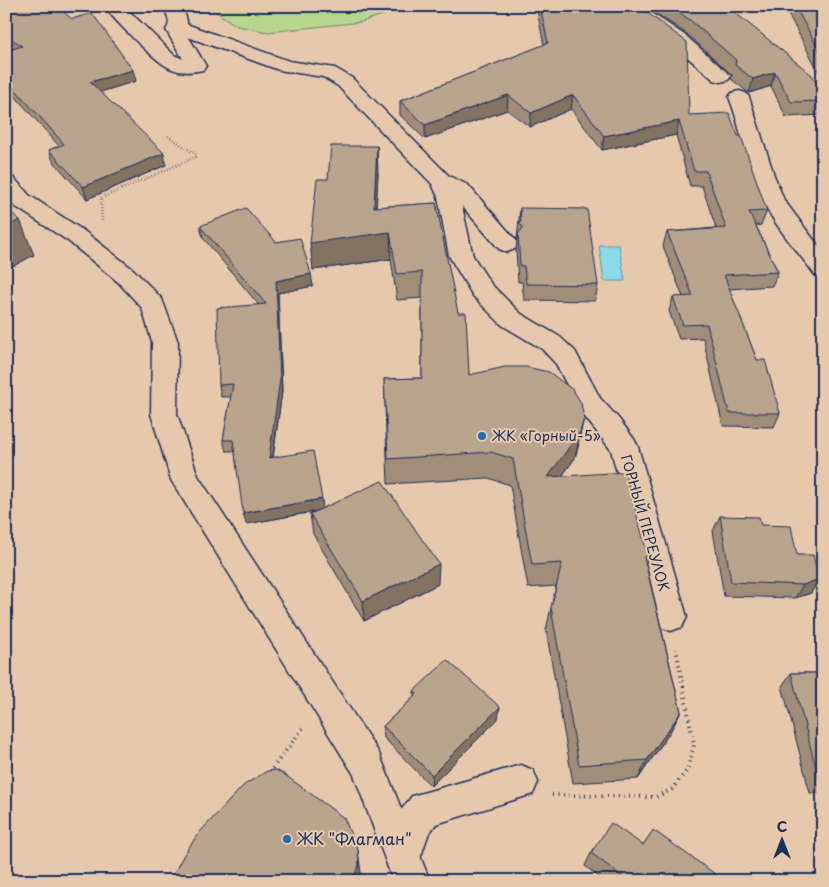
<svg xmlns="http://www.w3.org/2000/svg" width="829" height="887" font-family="'Playpen Sans',sans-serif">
<rect width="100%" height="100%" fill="#e6c9ad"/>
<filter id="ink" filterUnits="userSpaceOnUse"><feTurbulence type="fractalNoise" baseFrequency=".02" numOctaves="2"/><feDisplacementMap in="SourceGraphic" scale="10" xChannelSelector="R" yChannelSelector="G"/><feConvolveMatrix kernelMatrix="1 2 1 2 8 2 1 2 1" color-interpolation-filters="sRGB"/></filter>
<g filter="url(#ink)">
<polygon fill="#b7d58d" stroke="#698276" points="207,6 400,6 396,10 362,22 268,32 237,26"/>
<polygon fill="#8bd8e9" stroke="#5e94b1" points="599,245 619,245 625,281 604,281"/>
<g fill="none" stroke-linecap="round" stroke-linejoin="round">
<g stroke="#1b2f5e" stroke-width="3">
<g id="minor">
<polygon points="620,6 641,6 686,36 731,76 728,80 721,82 714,80 672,44"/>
<polygon points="178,21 289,61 335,68 352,78 449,176 468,185 515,239 519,244 515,249 507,252 499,249 462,206 473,256 491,284 520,313 560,337 575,351 600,398 619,419 634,439 638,447 687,617 682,627 671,631 660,627 655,617 611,450 581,412 556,364 542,349 502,325 473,296 449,256 438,197 432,184 338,86 323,77 279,70 171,31 169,27 171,23"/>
<path d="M739,91l7,2 3,4 25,78 10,25 39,52v25l-8,-2c-18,-25 -40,-48 -53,-76 -16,-32 -20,-69 -33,-102l3,-4z"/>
<polygon points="521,765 533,770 538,782 533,794 436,824 428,835 416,871 403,876 390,871 385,858 394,826 399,813 412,796"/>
</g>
</g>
<g stroke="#1b2f5e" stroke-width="3">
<g id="tertiary">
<path d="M104,6h20l50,49 9,4 -17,-29c6,-8 1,-15 -3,-24h18c4,8 9,16 4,25l21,35 -3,4c-9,2 -22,3 -31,-1 -15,-5 -58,-49 -68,-63z"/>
<polygon points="6,176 14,178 29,195 84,231 134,270 162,299 178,342 177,414 198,476 379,753 430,881 393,881 354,775 171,480 151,414 152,342 142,308 118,282 68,241 13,205 6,197"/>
</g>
</g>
<g stroke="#1b2f5e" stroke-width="2.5" stroke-dasharray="0.5 2.5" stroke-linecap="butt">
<polyline points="168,136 197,155"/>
<polyline points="102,221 101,198 198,156"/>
</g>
<g stroke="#1b2f5e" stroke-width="4" stroke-dasharray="1 4.5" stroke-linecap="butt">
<polyline points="269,773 303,728"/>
<polyline points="552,795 656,797 672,789 687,770 694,745 676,649"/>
</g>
<use href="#minor" fill="#e6c9ad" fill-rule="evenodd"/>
<use href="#tertiary" fill="#e6c9ad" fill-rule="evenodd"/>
</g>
<g fill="#9f8d7a" stroke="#1b2f5e">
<polygon points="6,6 136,81 100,92 166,165 87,199 53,161 49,150 59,146 6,86 6,51 13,49 6,44"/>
<polygon points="536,6 638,6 689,115 767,211 761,225 756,226 778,272 772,286 729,289 757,360 780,413 774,427 723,426 703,338 679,339 669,311 673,297 683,297 663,246 667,232 716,228 702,186 690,186 676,135 602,150 571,109 530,127 507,110 425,139 400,115 400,101 544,45"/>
<polygon points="645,6 709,6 823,95 823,110 821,115 786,117 771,86 749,93 731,79 732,75 687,34"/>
<polygon points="784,6 823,6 823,80"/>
<polygon points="378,173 376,207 436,203 469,375 579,444 575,458 562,476 648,556 646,563 681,712 670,732 638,779 573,783 546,630 556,586 528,588 510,485 488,478 388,484 384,379 422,378 422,298 397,300 391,259 313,270"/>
<polygon points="520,208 598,285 595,301 524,300 522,282 518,282 516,250"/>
<polygon points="200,226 313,286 278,293 282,391 273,458 323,508 438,584 364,621 313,534 310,514 313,512 246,524 235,451 226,451 223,440 231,397 221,397 219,385 258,304 203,238"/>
<polygon points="720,516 761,525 797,555 819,579 811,593 795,598 724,596 713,531"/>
<polygon points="791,673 823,673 823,793 810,793 782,686"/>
<polygon points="414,691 498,719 431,786 384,738 383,726 414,697"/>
<polygon points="643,845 715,881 604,881 585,866 591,853"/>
</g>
<g fill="#827363" stroke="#1b2f5e">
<polygon points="133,70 136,81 94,94 90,82"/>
<polygon points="775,72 771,86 749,93 753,79"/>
<polygon points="508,95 507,110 425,139 425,125"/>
<polygon points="573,95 571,109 530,127 531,113"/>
<polygon points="679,121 676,135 602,150 604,136"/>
<polygon points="377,146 378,173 375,234 390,232 391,259 313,270 310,243 374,207"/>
<polygon points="164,153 166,165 87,199 83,187"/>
<polygon points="20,220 34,255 6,270 6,227"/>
<polygon points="311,274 313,286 278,293 282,391 271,470 269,458 276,281"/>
<polygon points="584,418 575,458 543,502 548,477"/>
<polygon points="322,499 323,510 246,524 243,513"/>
<polygon points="439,564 438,584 364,621 363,601"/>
<polygon points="819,579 811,593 795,598 803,585"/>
<polygon points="500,707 498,719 431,786 432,775"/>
<polygon points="681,712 670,732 638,779 647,760"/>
<polygon points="358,850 362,881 352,881"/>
</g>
<g fill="#b9a48e" stroke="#1b2f5e">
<polygon points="6,6 57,6 72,19 92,13 133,70 90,82 164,153 83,187 49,150 64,144 6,79 6,51 22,46 6,35"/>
<polygon points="540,6 638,6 687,42 689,115 729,113 738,136 741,136 767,211 749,212 778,272 724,275 757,360 765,360 780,413 729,413 707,324 683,325 673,297 693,296 667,232 726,228 706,171 694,171 679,121 604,136 573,95 531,113 508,95 425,125 400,101 548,43"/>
<polygon points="669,6 709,6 710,7 714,6 727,6 812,75 823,95 823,101 791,102 775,72 753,79 735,65 736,60 690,20"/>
<polygon points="795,6 823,6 823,57"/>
<polygon points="331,146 377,146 374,207 436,203 458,313 466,313 469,375 505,367 526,367 549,372 573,390 581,403 584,418 580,432 548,477 625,472 648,556 644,557 681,712 647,760 579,765 551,608 562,563 532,565 513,459 491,452 388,459 384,379 422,378 422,272 397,274 390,232 310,243 317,179 328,179"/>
<polygon points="6,208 20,220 6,227"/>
<polygon points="246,208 276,242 300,238 311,274 276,281 280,379 269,458 313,451 322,499 243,513 233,440 223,440 233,384 219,385 217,308 266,304 200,226"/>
<polygon points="520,208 587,209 598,285 526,284 524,266 520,266 518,234 523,228 519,222 521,222"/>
<polygon points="382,481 439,564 363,601 310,514"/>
<polygon points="720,516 759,517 761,525 791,526 797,555 813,555 819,579 803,585 731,582"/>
<polygon points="447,660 500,707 432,775 383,726 417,694 414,691"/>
<polygon points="791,673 823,673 823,783 820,783"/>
<polygon points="276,770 285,775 344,818 358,850 359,865 352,881 170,881 183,856 198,834 244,785 267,771"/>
<polygon points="611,823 643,845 653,830 718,876 715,881 619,881 622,876 591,853"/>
</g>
</g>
<g fill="#1f6fb2" stroke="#e6c9ad" stroke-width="2">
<circle cx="482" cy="436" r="5"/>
<circle cx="287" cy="839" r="5"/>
</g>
<g text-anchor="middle" stroke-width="4" stroke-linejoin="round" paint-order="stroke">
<g font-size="14" fill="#1b2f5e" stroke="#e6c9ad" text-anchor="start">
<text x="492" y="441">ЖК «Горный-5»</text>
</g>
<g font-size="14" fill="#1b2f5e" stroke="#e6c9ad">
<text transform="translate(645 523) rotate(74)" y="5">ГОРНЫЙ ПЕРЕУЛОК</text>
</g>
<g font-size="16" fill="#1b2f5e" stroke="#e6c9ad" text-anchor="start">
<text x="297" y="845">ЖК "Флагман"</text>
</g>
</g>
<rect width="829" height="887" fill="none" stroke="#e6c9ad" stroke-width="25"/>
<rect x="12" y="12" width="804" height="862" fill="none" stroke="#1b2f5e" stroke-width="2" filter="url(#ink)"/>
<g transform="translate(782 840)" stroke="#e6c9ad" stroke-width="4" paint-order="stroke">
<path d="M0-4L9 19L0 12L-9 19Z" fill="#1b2f5e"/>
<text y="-8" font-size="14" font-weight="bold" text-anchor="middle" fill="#1b2f5e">С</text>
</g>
</svg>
